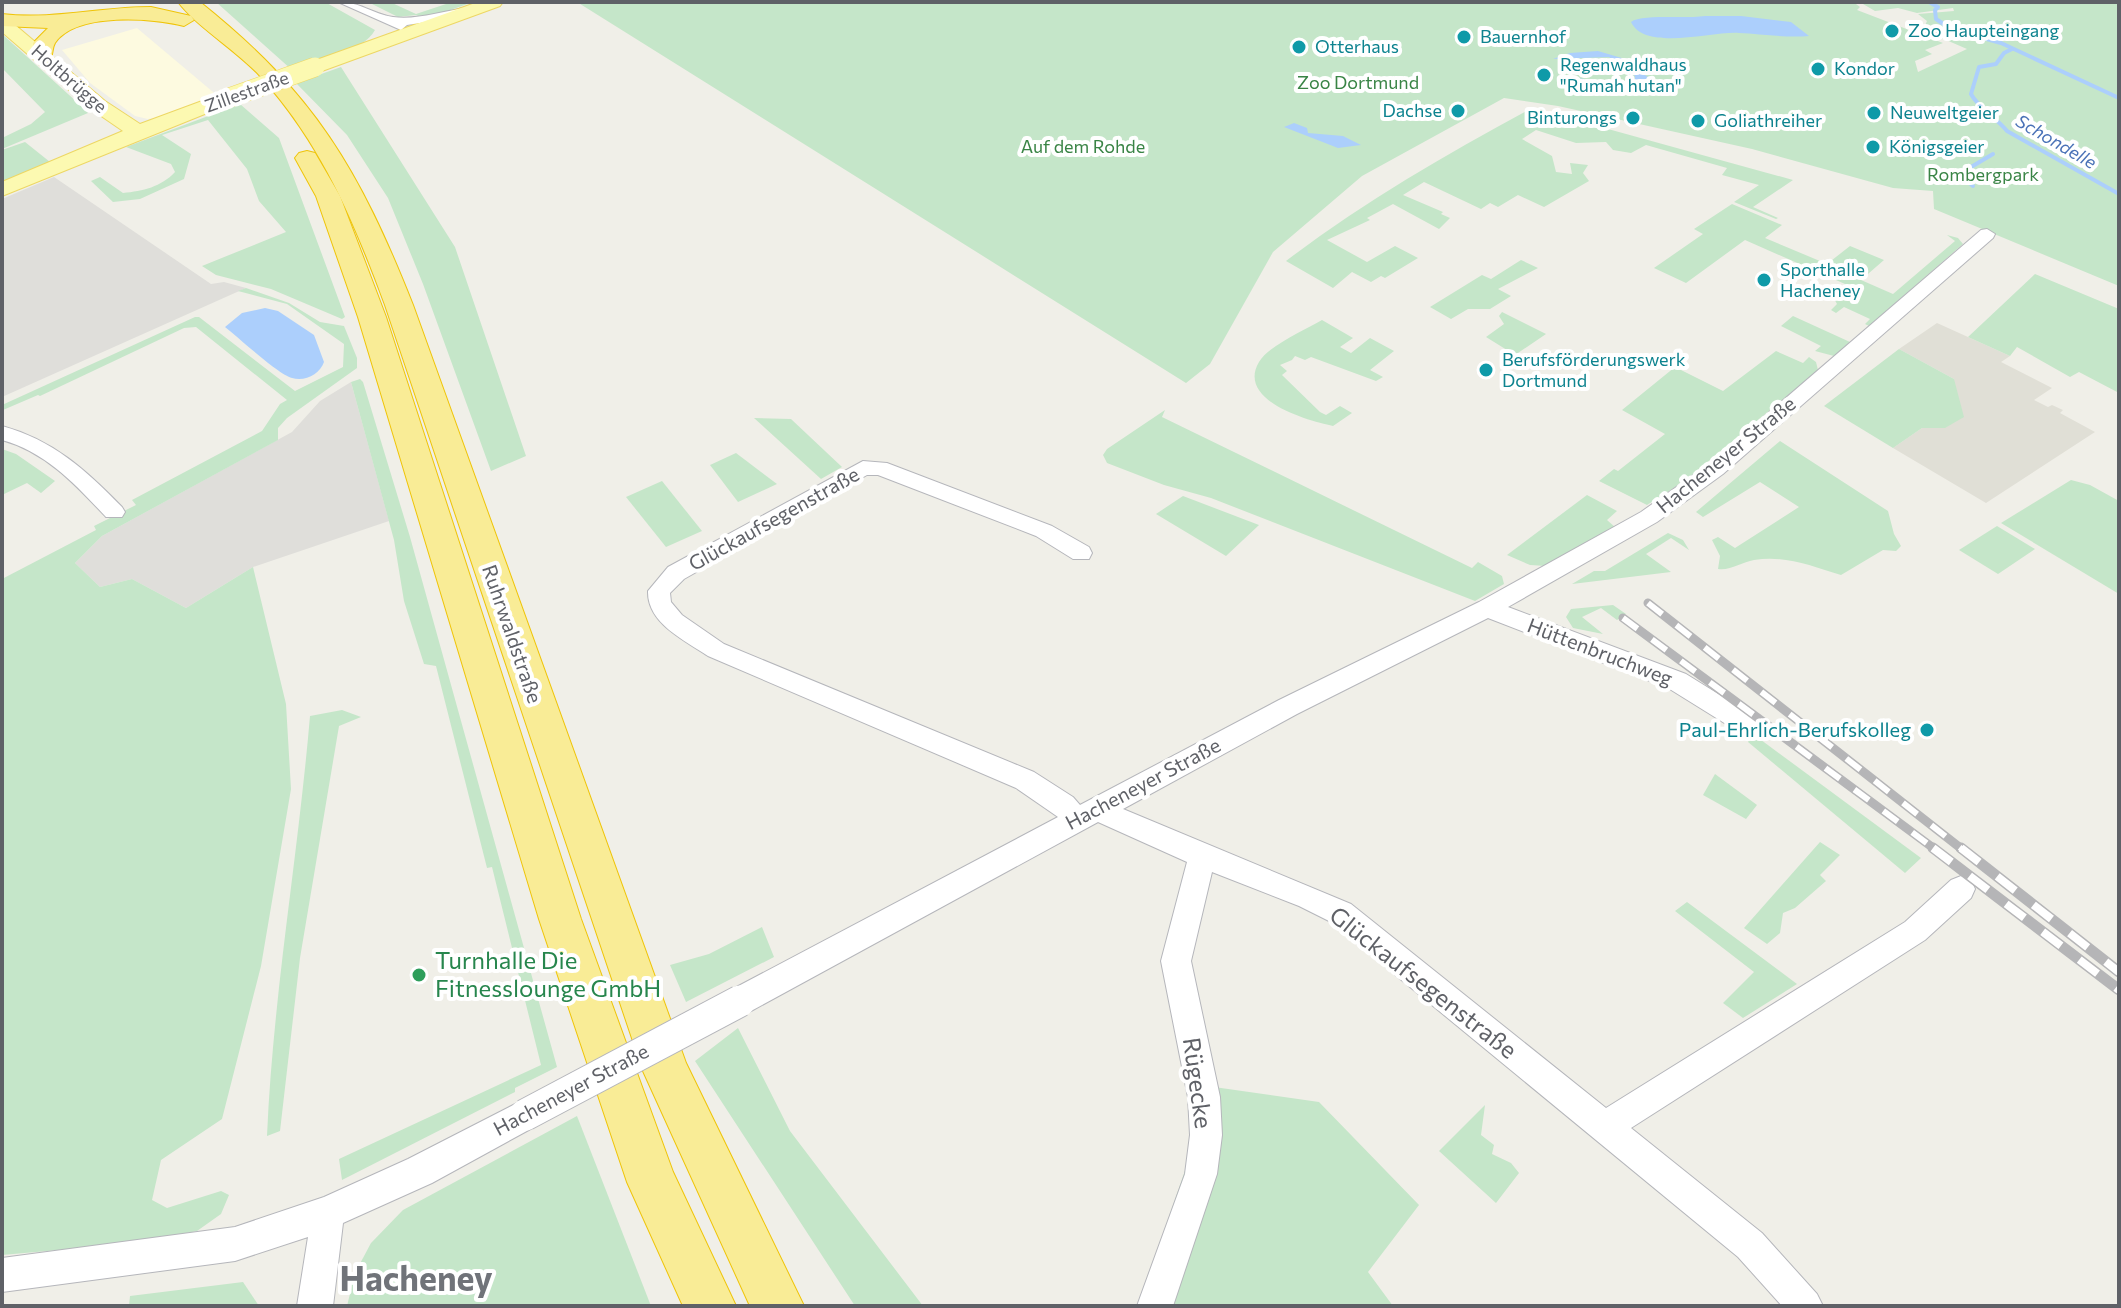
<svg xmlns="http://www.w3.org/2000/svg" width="2121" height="1308" font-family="Commissioner,sans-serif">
<rect width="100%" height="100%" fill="#f0efe8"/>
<polygon fill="#fdfae0" points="137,28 219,97 167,116 148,119 135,116 90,83 62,50"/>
<g fill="#dfdeda">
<polygon points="54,177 211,284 224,282 246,288 2,397 2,199"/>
<polygon points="351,382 389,521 253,567 186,608 132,579 100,587 75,563 102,536 292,432 320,401"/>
</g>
<polygon fill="#e0dfd6" points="1937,323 2010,356 2001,362 2052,388 2034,400 2048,407 2052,405 2063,410 2060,413 2095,432 1986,503 1893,448 1922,428 1945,428 1954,379 1899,349"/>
<g fill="#c5e6c9" fill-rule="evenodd">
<path d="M216,2h109l50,28c-13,23 -58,31 -83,40z"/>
<polygon points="368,2 390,2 416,14 452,2 473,2 425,19 416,15 398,17"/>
<path d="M577,2h1542v284l-185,-77 -1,-18 -40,-3 -141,-39 -194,-43 -54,-8 -142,78 -89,76 -63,112 -24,19zM1856,4h7l12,7 23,-3 19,5 36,-5 1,3 -36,3 9,7 -4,9 44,19 -49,23 -3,-11 17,-7 -7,-4 18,-7 -86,-33 3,-3z"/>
<polygon points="2,34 79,104 88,113 2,149 2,138 31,124 45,112 2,68"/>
<polygon points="341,67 455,247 526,456 491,471 423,284 388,198 347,135 296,83"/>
<path d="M240,104l39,34 66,179 -3,2 -71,-30 -55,-14 -14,-9 84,-34 -27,-31 -12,-32 -39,-49 -46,15 29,19 -7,25 -44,20 -27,3 -22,-21 9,-4 23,16c20,-2 38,-6 52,-21l-4,-8 -45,-17z"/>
<path d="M1532,108l261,72 -40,27 25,11 -2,1 -42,-17 25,-17 -37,-10 5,-7 -81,-23 -15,8 -18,-3 -7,-8 -30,1 -40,-13 -14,9 30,17 4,16 16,2 -2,-11 18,2 -5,8 6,8 -45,26 -26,-12 -20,12 -8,-4 -9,6 -57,-27 -21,13 40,17 -2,2 9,4 -11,11 -46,-25 -26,14 3,2 -43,20 40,22 28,-16 23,12 -33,20 -4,-2 -10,6 -19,-10 -19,16 -47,-27c77,-59 161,-107 246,-153z"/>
<polygon points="25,142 50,162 2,182 2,150"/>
<polygon points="1732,204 1782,225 1765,238 1827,264 1850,246 1884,260 1861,280 1893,294 1955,241 1947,235 1958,238 1963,244 1869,326 1865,324 1870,319 1844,307 1836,313 1831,310 1837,304 1832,295 1845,284 1745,240 1686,283 1654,268 1703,234 1694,229"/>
<polygon points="1521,260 1538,268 1498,289 1511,296 1490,309 1468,309 1451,319 1430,307 1482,275 1491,279"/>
<polygon points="2035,274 2119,309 2119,393 2079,372 2070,377 2017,347 2010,356 1968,337"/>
<polygon points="246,288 289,303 320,322 344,326 357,358 357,368 287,418 278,428 278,440 102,536 75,563 100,587 132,579 186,608 253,567 286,704 291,789 261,966 222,1119 161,1160 152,1200 167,1208 221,1191 229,1195 221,1214 197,1231 137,1243 2,1255 2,579 96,530 94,526 136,505 132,500 262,431 280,404 287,400 196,327 184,328 40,396 38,395 3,410 2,418 2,405 195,317 199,317 295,391 343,367 344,344 287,304 238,291"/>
<polygon points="1502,312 1546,334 1515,355 1486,337 1504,324 1499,316"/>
<polygon points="1793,316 1850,342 1834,356 1815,351 1821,346 1781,326"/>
<path d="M1322,320l31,18 -13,9 11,6 19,-15 24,13 -24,19 13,7 -7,4 -65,-24 -6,3 -10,-4 -3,4 -12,5 7,6 -5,4 38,37 6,3 14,-9 12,7 -19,13c-24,-5 -97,-25 -74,-64 9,-16 46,-32 63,-42z"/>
<polygon points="1899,349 1954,379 1964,417 1945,428 1922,428 1893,448 1824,406"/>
<polygon points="1776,351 1803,363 1809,357 1816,362 1818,370 1685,481 1647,505 1599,481 1614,469 1618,471 1665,434 1622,410 1675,367 1723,391"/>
<polygon points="360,379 363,382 410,537 557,1067 515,1088 515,1092 342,1180 339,1159 541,1065 492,867 487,868 436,666 424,664 404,601 394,540 351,382"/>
<polygon points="1165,410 1162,417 1472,568 1478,562 1502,576 1504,584 1475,601 1211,498 1164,485 1107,463 1103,455 1107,449"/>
<polygon points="754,418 791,419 842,467 821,479"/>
<path d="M1780,441l108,70 6,23 7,12 -5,5 -13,-1 -42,25c-30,-9 -56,-20 -87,-15 -12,2 -24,11 -36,9l2,-13 -8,-16 6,-3 17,11 64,-41 -39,-25 -57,35 -7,-5z"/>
<polygon points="2,449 16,454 55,481 41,493 27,483 2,495"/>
<polygon points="736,453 777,484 738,502 710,465"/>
<polygon points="2071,480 2090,485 2119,501 2119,594 2001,523"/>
<polygon points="662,481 702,531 666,547 626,497"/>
<polygon points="1587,495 1617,511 1607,520 1616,528 1546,566 1530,565 1507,555"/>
<polygon points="1183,496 1259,525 1226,556 1156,514"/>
<polygon points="1997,526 2035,549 1998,574 1959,550"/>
<polygon points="1668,533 1683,540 1689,550 1671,538 1646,554 1671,572 1572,584 1594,571 1605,571"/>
<polygon points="1613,605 1626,614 1617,620 1601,608 1582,617 1603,634 1573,628 1566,617 1571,609"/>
<path d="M342,710l19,7 -22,9 -39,232 -20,173 -13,5c6,-141 31,-279 43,-420z"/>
<polygon points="1753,734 1921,858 1905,873 1748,742"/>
<polygon points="1715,774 1757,805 1746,819 1703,795"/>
<polygon points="1820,842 1840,855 1820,875 1826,881 1795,908 1783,913 1780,933 1767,944 1744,928"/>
<polygon points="1687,902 1797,984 1743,1018 1723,1003 1754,972 1675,911"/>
<polygon points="762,927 774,957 686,1002 670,965 709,954"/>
<polygon points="738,1028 790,1131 923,1306 855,1306 695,1061"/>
<polygon points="1214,1087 1319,1102 1419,1205 1368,1272 1393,1306 1138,1306"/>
<polygon points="1485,1105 1481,1135 1494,1145 1492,1154 1511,1163 1519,1173 1496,1203 1439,1151"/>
<polygon points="577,1116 651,1306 347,1306 355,1273 371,1243 403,1210"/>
<polygon points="243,1282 259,1306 129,1306 130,1296"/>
</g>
<g fill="#accffc">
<path d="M1705,16h36l50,6 18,14c-23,2 -47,-2 -70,-3 -26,-2 -94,19 -108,-11 11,-8 55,-3 74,-6z"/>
<polygon points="1598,51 1625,59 1629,66 1648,77 1647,87 1641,92 1632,93 1571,82 1577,78 1634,86 1635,76 1609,57 1553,59 1570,53"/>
<polygon points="1294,123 1307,128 1308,133 1343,136 1361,145 1338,148 1284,127"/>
<path d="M265,308l13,3 36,24 10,27c-4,12 -19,20 -32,16 -14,-4 -53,-40 -67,-51l17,-14z"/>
</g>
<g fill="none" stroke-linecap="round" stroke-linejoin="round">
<g stroke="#accffc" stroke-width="4">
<polyline points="1929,2 1938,7 1935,10 1936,19 1951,29 2001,43 2119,98"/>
<path d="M2012,49l-8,4 -8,11 -17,3 -8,27c8,15 25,23 36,37l112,63"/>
<polyline points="1973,186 1964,178 1966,170 1993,154"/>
</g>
<g stroke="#b5b6bb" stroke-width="2">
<g id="minor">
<path d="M338,2c23,0 35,12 55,15 23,3 48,-5 71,-9l7,4 -7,4 -57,9 -6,5z"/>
<path d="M1987,229l8,5 -2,4 -270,236 -66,48 -149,85 178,67 74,46 4,7 -4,7 -9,3 -9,-3 -74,-46 -180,-70 -191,96 -174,95 228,95 255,204 299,-186 46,-42 10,-4 10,4 4,9 -4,9 -46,42 -294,188 131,105 55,61 6,12h-41l-44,-49 -407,-335 -32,-16 -87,-34 -21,89 29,136 2,38 -5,39 -44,132h-36l48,-132 5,-39 -2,-38 -27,-136 26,-99 -89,-40 -347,189 -11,4 -11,-4 -4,-10 4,-10 329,-174 -42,-29 -308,-132c-24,-16 -61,-33 -60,-65l20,-24 195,-106 24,2 165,63 37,21 3,6 -3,6h-16l-37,-23 -158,-61h-11l-183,104 -14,14 1,9 11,13 42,29 310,128 39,25 7,8 199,-105 200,-98 162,-90 68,-48 272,-234z"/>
<path d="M2,426c51,14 84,44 120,81l3,5 -3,5h-16c-30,-32 -60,-65 -104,-77z"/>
<polygon points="525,1099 536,1104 541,1115 536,1126 432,1183 343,1223 333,1306 297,1306 308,1237 235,1261 2,1292 2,1258 235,1227 324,1197 408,1159"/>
</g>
</g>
<g stroke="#edd764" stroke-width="2">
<g id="major">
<polygon points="478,2 503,2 500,6 322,71 308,71 306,67 308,63"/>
<polygon points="2,18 8,19 105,101 140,124 213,97 227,97 230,101 227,105 2,196 2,182 123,131 91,109 2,32"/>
</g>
</g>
<g stroke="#efc409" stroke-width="2">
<g id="highway">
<path d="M178,2h22c115,92 159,167 213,303l273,758 118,243h-54l-107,-235 -258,-766c-31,-84 -64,-162 -125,-229 -24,-26 -62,-48 -82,-74z"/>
<path d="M151,7l40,9 3,4 -10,6c-30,-8 -108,-14 -129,17 -3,5 -2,12 -5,17l-7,2 -10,-6v-13l15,-15 -46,-2v-12c51,6 98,-7 149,-7z"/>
<polygon points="307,151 315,153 340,196 386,317 581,919 673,1172 736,1306 683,1306 627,1182 539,919 358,317 316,196 295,158 299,153"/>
</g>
</g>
<use href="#minor" fill="#fff" fill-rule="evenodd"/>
<use href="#major" fill="#fcf9b1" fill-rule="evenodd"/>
<use href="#highway" fill="#f9ec96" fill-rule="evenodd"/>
<g stroke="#b5b5b7" stroke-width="9">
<g id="rail-far1">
<polyline points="1648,603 1963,850"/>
<polyline points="1623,618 1936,850"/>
</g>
</g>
<g stroke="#b5b5b7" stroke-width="11">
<g id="rail">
<polyline points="1933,848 2119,990"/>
<polyline points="1961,848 2119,972"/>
</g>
</g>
<use href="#rail-far1" stroke="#fff" stroke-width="6" stroke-dasharray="18" stroke-linecap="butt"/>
<use href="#rail" stroke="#fff" stroke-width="8" stroke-dasharray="23" stroke-linecap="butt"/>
<g stroke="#b5b6bb" stroke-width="33" stroke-linecap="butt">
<polyline id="minor-bridge" points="525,1115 740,1001"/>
</g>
<g stroke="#edd764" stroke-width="20" stroke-linecap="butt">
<polyline id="major-bridge" points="220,101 315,67"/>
</g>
<use href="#minor-bridge" stroke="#fff" stroke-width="31"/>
<use href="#major-bridge" stroke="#fcf9b1" stroke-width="19"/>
</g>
<g fill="#0f9aa8" stroke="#fff" stroke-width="3">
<circle cx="1892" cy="31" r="8"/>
<circle cx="1464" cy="37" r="8"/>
<circle cx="1299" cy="47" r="8"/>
<circle cx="1818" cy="69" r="8"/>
<circle cx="1544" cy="75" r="8"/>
<circle cx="1458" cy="111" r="8"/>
<circle cx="1874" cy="113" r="8"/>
<circle cx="1633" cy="118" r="8"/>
<circle cx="1698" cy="121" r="8"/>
<circle cx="1873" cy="147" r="8"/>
<circle cx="1764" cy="280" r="8"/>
<circle cx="1486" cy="370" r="8"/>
<circle cx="1927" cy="730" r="8"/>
</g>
<circle fill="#2e9e5b" stroke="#fff" stroke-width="3" cx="419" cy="975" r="8"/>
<g text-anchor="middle" stroke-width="8" stroke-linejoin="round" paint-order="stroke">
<g font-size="18" fill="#0d838f" stroke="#fff" text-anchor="start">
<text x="1908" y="37">Zoo Haupteingang</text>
<text x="1480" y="43">Bauernhof</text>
<text x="1315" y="53">Otterhaus</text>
<text x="1560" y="71">Regenwaldhaus<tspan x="1560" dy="21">"Rumah hutan"</tspan></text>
<text x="1834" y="75">Kondor</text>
<text x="1442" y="117" text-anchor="end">Dachse</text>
<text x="1890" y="119">Neuweltgeier</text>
<text x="1617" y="124" text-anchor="end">Binturongs</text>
<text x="1714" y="127">Goliathreiher</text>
<text x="1889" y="153">Königsgeier</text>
<text x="1780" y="276">Sporthalle<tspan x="1780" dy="21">Hacheney</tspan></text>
<text x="1502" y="366">Berufsförderungswerk<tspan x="1502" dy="21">Dortmund</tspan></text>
</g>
<g font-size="18" fill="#5f6167" stroke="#fff">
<text transform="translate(69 79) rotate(41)" y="6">Holtbrügge</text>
<text transform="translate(247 92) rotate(-20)" y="6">Zillestraße</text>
</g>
<g font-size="18" fill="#398445" stroke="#fff">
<text x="1358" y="89">Zoo Dortmund</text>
<text x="1083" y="153">Auf dem Rohde</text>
<text x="1983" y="181">Rombergpark</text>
</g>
<g font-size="18" font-style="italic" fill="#4a72b7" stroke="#fff">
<text transform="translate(2056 142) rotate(30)" y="6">Schondelle</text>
</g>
<g font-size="20" fill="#5f6167" stroke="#fff">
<text transform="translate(1726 455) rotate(-39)" y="7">Hacheneyer Straße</text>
<text transform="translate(774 519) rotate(-29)" y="7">Glückaufsegenstraße</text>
<text transform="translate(512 634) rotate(71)" y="7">Ruhrwaldstraße</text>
<text transform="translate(1600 652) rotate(21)" y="7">Hüttenbruchweg</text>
<text transform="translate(1143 784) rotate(-28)" y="7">Hacheneyer Straße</text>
<text transform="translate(571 1090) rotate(-28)" y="7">Hacheneyer Straße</text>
</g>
<g font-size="20" fill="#0d838f" stroke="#fff" text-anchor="end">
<text x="1911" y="737">Paul-Ehrlich-Berufskolleg</text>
</g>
<g font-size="24" fill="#27864d" stroke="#fff" text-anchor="start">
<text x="435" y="969">Turnhalle Die<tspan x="435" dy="28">Fitnesslounge GmbH</tspan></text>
</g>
<g font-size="24" fill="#5f6167" stroke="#fff">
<text transform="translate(1423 983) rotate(38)" y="8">Glückaufsegenstraße</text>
<text transform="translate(1197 1083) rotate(82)" y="8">Rügecke</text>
</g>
<g font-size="34" font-weight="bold" fill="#707379" stroke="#fff">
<text x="416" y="1291">Hacheney</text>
</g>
</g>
<rect width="2121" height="1308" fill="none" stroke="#5f6167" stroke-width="8"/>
</svg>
